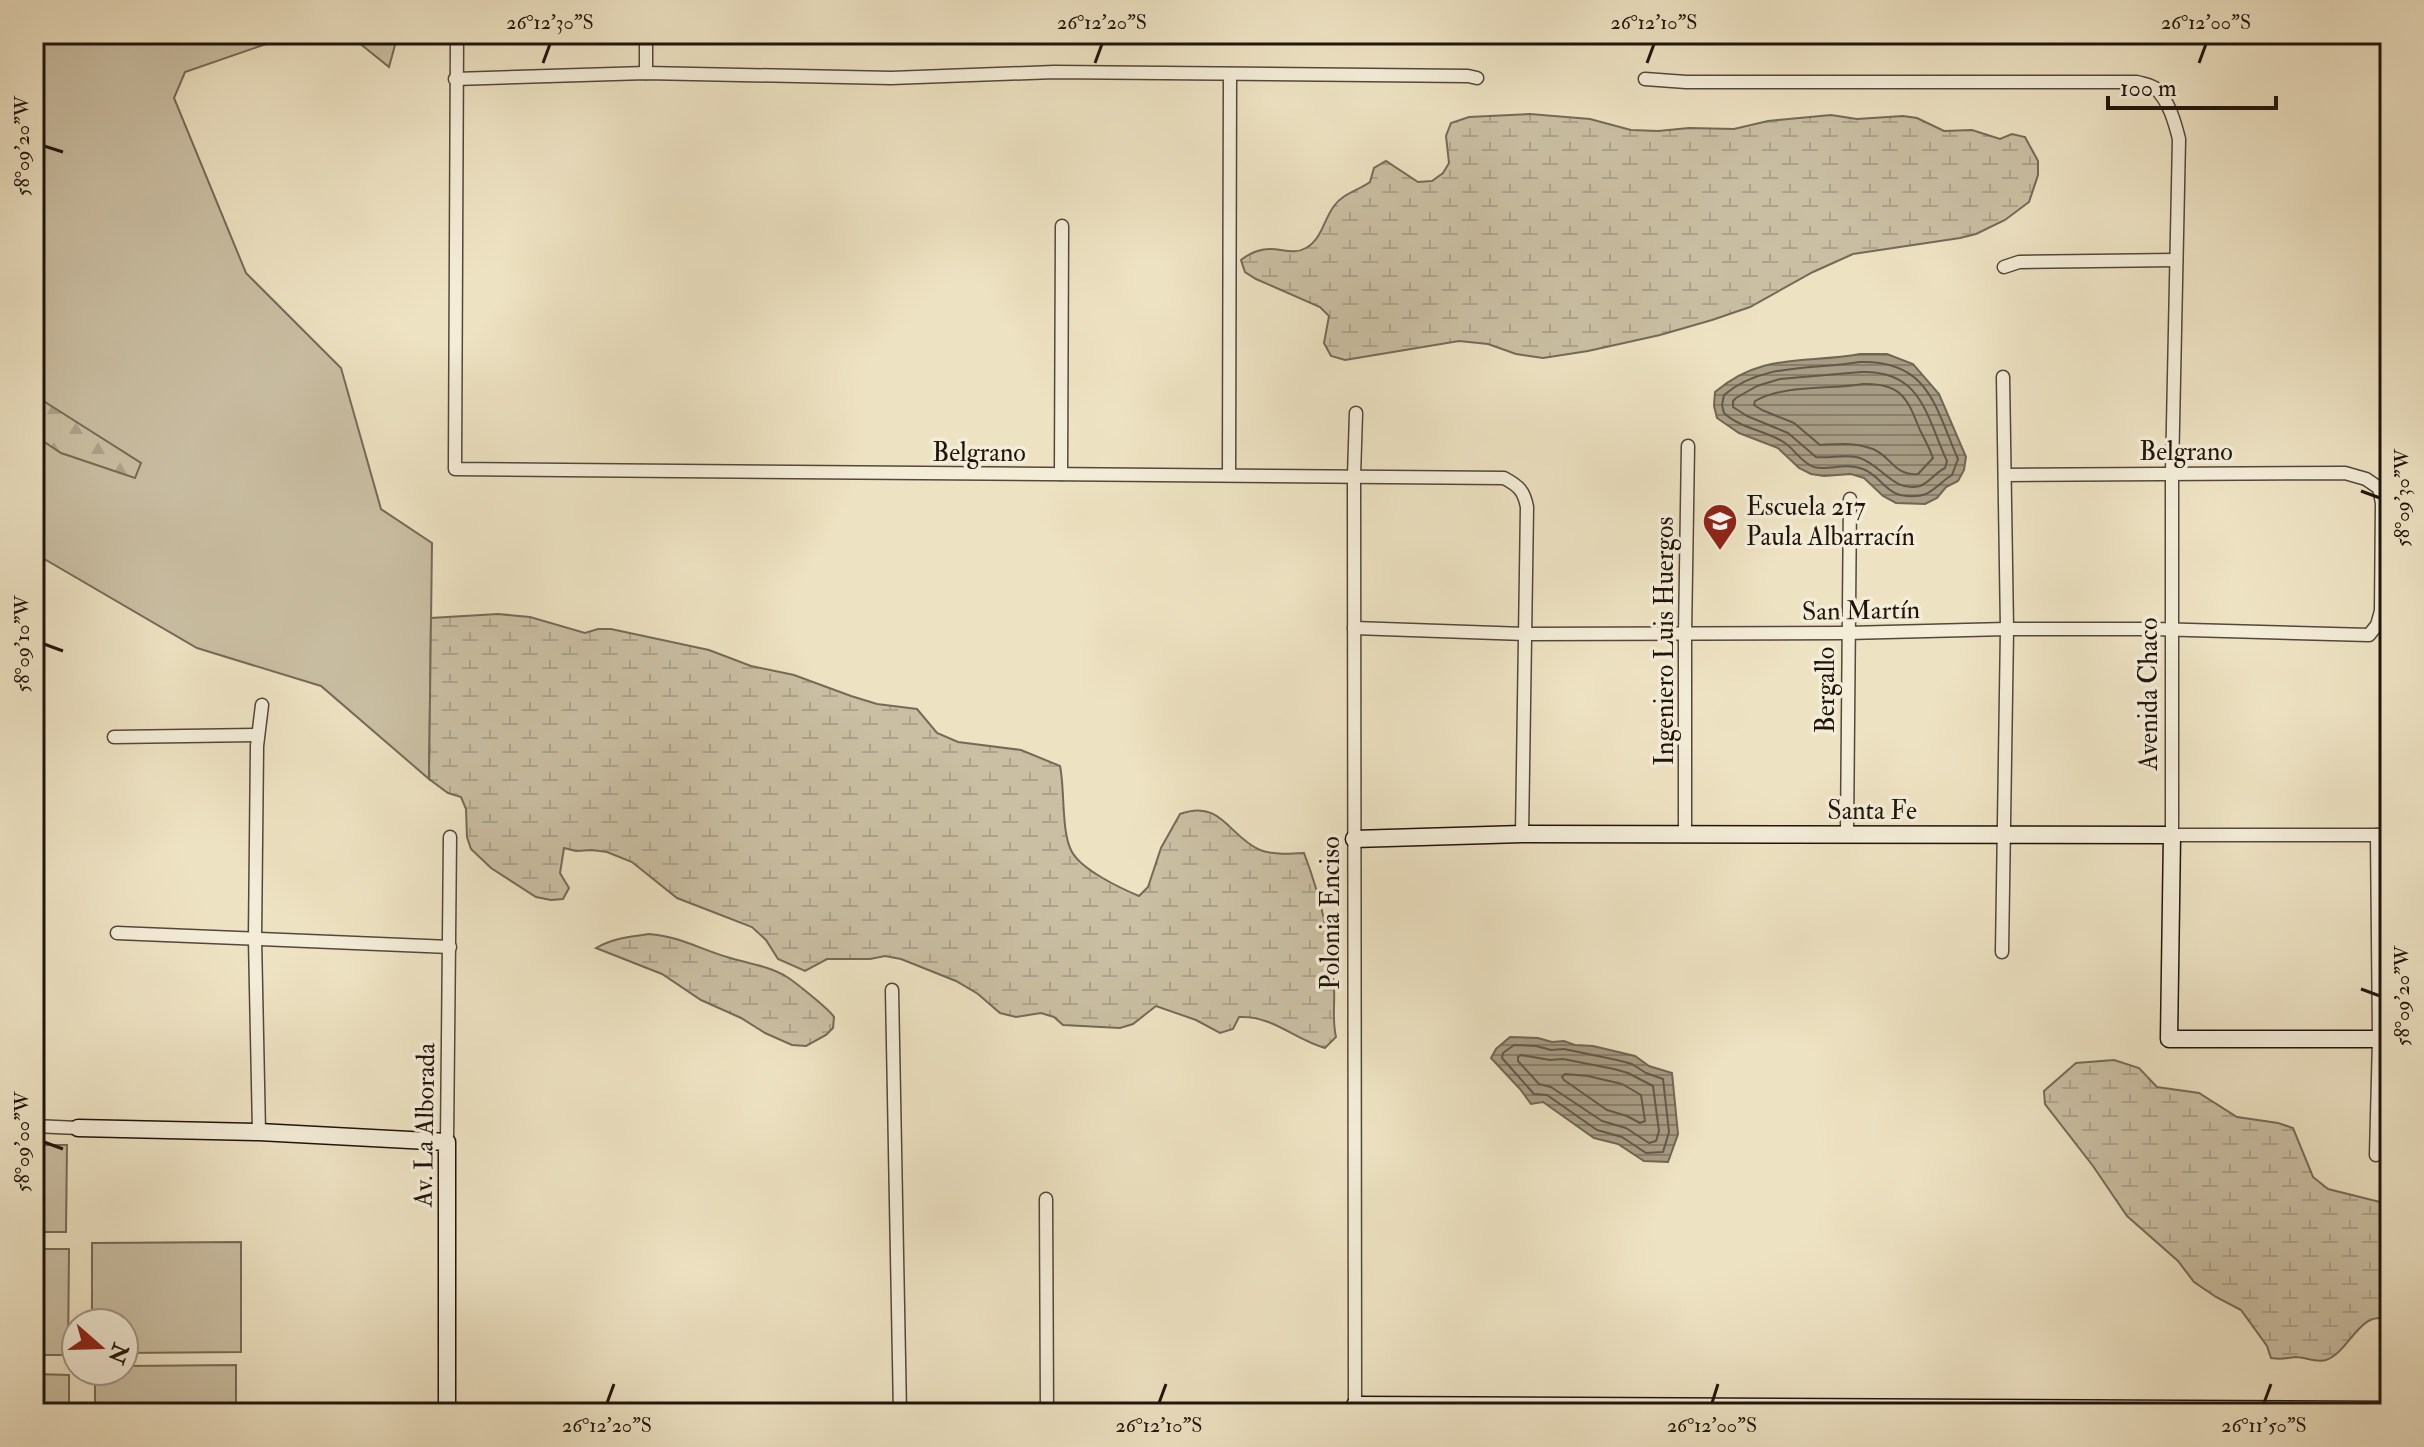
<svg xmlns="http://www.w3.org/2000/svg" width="2424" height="1447" font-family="'IM FELL Double Pica',serif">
<defs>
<pattern id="forest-firs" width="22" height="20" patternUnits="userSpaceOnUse" patternTransform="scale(2)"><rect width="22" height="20" fill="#cabfa3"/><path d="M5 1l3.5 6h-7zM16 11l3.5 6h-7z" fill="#ada38b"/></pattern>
<pattern id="wetland-marsh" width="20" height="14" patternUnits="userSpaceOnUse" patternTransform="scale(2)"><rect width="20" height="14" fill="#cabfa3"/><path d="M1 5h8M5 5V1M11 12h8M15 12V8" fill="none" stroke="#ada38b"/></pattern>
<pattern id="water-rules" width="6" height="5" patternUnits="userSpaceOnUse" patternTransform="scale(2)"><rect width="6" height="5" fill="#a79c84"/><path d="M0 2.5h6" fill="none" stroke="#887e6a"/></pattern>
</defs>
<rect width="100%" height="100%" fill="#ede2c2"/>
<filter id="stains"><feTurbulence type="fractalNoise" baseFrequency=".0025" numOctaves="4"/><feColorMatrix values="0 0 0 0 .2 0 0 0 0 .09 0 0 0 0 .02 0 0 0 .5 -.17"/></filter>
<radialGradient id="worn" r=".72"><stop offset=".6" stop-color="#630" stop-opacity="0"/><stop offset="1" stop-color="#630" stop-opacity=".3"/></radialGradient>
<g fill="#cabfa3" stroke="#756a58" stroke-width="2">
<polygon points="34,34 295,34 185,72 174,98 246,273 341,368 381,509 432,543 429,779 321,686 197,648 34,553"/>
<polygon points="348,34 398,34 389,67"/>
<polygon points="34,1145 67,1145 66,1232 34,1232"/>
<polygon points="241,1242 241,1352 124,1353 124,1323 92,1323 92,1243"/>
<polygon points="34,1249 69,1249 68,1355 34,1355"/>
<polygon points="236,1365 236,1413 95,1413 95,1371 124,1371 124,1366"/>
<polygon points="34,1374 69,1375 69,1413 34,1413"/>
</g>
<polygon fill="url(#forest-firs)" stroke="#756a58" stroke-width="2" points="34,395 141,463 135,478 61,453 34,435"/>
<g fill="url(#wetland-marsh)" stroke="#756a58" stroke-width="2">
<path d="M1530,114l60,5 41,11 27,1 31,-3 45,1 34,-8 63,-6 26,4 46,-3 14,2 27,13 28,-1 28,9 12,-5 13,3 13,24v14l-9,27 -24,18 -29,14 -16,4 -107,16 -40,18 -63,35 -38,13 -52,15 -72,16 -45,7 -27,-4 -28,-10 -29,-3 -114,19 -14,-4 -7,-13 5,-27 -9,-9 -64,-28 -11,-7 -4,-12c29,-23 46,-1 65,-12 16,-9 18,-29 28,-42 8,-12 25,-16 36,-24l4,-14 12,-7 32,21 14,-1 11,-8 6,-10 -3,-27 5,-13 18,-6z"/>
<path d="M498,614l32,3 55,16 13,-4h13l98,21 42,16 43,9 57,21 26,8 40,5 20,24 21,9 63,8 39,16c5,23 1,67 12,86 10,18 48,36 67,44l9,-9 13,-39 19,-34c42,-15 48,22 80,36 14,5 30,4 44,3 16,42 27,90 30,135 1,17 -2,32 2,49l-11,11c-30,-8 -53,-33 -86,-31l-6,12 -13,4 -24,-13 -40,-14 -23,18 -13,4 -57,-3 -9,-8 -13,-4 -25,4 -16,-4 -22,-19 -22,-13 -55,-22 -16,-3 -15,3h-43l-22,12 -27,-12 -12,-19 -14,-13 -75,-29 -45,-36 -25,-10 -15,-2 -16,1 -12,-3 -4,25 9,15 -6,11 -12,1 -15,-3 -45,-29 -20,-19 -4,-12 -1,-28 -5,-12 -13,-4 -19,-14 2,-161z"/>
<path d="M649,934c29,2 51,15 78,23 19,6 43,9 60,20 8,5 43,33 47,40l-1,11 -7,7 -20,11 -14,-1 -27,-12 -24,-15 -40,-18 -39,-26 -66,-26c17,-10 33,-11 53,-14z"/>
<path d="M2114,1060l25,8 18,19 42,6 38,24 41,6 15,5 20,49 15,12 52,13 10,-1v120c-29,-15 -40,31 -64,39 -11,3 -20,-3 -31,-3 -10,1 -12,3 -24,1l-4,-12 -26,-36 -25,-13 -22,-15 -16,-21 -51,-45 -34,-50 -48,-62 -1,-13 32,-28z"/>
</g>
<g fill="url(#water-rules)" stroke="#716654" stroke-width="2">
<path d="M1860,354h27l26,10 26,30 27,63 -2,13 -6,11 -12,6 -9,11 -12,6 -29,-1 -13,-7 -19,-18 -13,-4 -27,2 -13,-2 -12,-6 -21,-20 -39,-15 -22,-15 -3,-12 1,-14c47,-40 90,-28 145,-38z"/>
<polygon points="1510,1037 1538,1038 1552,1042 1564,1041 1575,1045 1593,1046 1635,1056 1649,1066 1672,1073 1678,1134 1668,1162 1644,1161 1618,1144 1594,1138 1543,1102 1531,1104 1520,1089 1491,1058 1496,1049"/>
</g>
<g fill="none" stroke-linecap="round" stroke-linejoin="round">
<g stroke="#645848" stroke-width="2">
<path d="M1860,362c69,-2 75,45 98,97l-6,16c-12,7 -21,21 -36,21 -32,2 -31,-18 -53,-27 -19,-7 -34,2 -49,-2 -12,-4 -19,-17 -29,-24 -19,-13 -44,-14 -61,-30l-2,-8 2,-10c39,-33 89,-25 136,-33z"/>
<path d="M1861,372c61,-2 65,44 86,89l-2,7c-9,4 -16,15 -25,18 -26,7 -39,-21 -60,-28 -15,-5 -29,1 -44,-1l-28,-24 -41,-17 -14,-9v-6l3,-3 21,-12 23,-7z"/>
<path d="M1863,384c37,-1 44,13 56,44 5,10 10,19 14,30l-15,16c-24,2 -26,-17 -45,-25 -19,-7 -34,-5 -53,-4l-26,-22 -32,-13 -8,-5 1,-4c30,-17 74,-11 108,-17z"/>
<polygon points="1514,1045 1536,1046 1551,1050 1564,1049 1617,1060 1632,1064 1646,1073 1663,1079 1669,1132 1663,1152 1646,1153 1622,1137 1597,1130 1547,1095 1534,1094 1502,1058 1503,1053"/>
<polygon points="1521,1055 1550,1060 1563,1059 1614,1069 1628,1073 1653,1086 1659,1131 1656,1141 1649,1143 1626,1128 1602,1121 1551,1087 1539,1084 1518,1061 1518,1057"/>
<polygon points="1565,1074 1588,1076 1622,1084 1641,1095 1645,1121 1640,1123 1627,1116 1607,1110 1564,1080 1562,1077"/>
</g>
<g stroke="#53483a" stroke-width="15">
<g id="street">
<path d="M457,34l-2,435c349,5 699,5 1049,9 15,8 20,13 23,29l-5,327"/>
<polyline points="646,34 646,73"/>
<polyline points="455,79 646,73 891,78 1054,72 1468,76 1477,78"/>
<path d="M1645,79l41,3h451c6,2 15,3 19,7 13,12 19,34 23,50l-7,334v362h218"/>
<polyline points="2004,267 2019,262 2176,260"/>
<polyline points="1061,474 1062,226"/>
<polyline points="1229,474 1230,74"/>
<polyline points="1354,628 1525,634 1847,633 2007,629 2154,629 2369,635 2377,625 2381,611 2382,503 2379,488 2366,479 2345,473 2005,475"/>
<polyline points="114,737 258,735"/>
<polyline points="1847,833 1850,499"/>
<polyline points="1685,836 1685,634 1688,446"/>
<polyline points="117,933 450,947"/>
<polyline points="2002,952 2007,629 2003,377"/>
<polyline points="892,990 900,1413"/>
<polyline points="34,1126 78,1128"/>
<polyline points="259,1132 255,939 257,746 262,705"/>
<polyline points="447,1142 450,837"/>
<polyline points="2376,1155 2379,1039 2377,835"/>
<polyline points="1046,1199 1047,1413"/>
<polyline points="1355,1405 1354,476 1356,413"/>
</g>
</g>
<g stroke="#20140c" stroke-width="19">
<g id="secondary">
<polyline points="1354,839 1522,834 2172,835 2169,1039 2390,1039"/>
<polyline points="78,1128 259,1132 447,1142 447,1413"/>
<polyline points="1355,1413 1355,1405 2390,1410"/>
</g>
</g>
<use href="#street" stroke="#f3ecd7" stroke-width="12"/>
<use href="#secondary" stroke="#f3ecd7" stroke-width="16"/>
</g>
<path fill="none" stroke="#20140c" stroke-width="3" d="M543,63l7,-19M1095,63l7,-19M1647,63l7,-19M2199,63l7,-19M44,146l19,6M2361,491l19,7M44,644l19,7M2361,989l19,7M44,1142l19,7M607,1403l7,-19M1159,1403l7,-19M1712,1403l6,-19M2264,1403l7,-19"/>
<defs>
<g id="school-pin" transform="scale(1.8)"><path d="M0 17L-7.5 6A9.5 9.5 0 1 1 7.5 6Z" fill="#8f2418" stroke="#f3ecd7"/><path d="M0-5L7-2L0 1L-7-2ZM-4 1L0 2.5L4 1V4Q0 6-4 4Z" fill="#fff"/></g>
</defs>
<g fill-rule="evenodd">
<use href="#school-pin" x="1720" y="521"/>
</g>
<g text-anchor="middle" stroke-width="7" stroke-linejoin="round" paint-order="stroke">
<g font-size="26" fill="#20140c" stroke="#f3ecd7">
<text x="2186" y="460">Belgrano</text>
<text x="979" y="461">Belgrano</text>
<text transform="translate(1861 610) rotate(-1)" y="9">San Martín</text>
<text transform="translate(1664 641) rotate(-90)" y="9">Ingeniero Luis Huergos</text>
<text transform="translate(1825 690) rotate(-90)" y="9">Bergallo</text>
<text transform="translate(2148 694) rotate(-90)" y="9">Avenida Chaco</text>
<text x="1872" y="819">Santa Fe</text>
<text transform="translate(1330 913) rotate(-90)" y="9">Polonia Enciso</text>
<text transform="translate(424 1125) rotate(-89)" y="9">Av. La Alborada</text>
</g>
<g font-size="26" fill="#20140c" stroke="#f3ecd7" text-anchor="start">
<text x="1746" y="515">Escuela 217<tspan x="1746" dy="30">Paula Albarracín</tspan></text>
</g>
</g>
<rect width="2424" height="1447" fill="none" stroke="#ede2c2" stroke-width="88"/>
<g transform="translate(100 1347) rotate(110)"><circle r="38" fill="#f3ecd7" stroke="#9f9686" stroke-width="2"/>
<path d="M0-6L14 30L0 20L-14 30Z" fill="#8f2418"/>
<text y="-12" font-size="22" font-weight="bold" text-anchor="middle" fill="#20140c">N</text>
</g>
<path d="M2108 96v12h168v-12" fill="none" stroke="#20140c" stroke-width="4"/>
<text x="2120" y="96" font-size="24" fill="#20140c" stroke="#f3ecd7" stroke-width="6" paint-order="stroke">100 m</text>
<rect x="44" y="44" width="2336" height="1359" fill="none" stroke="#20140c" stroke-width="3"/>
<g font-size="20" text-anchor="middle" fill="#20140c">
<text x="550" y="29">26°12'30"S</text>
<text x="1102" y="29">26°12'20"S</text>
<text x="1654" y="29">26°12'10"S</text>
<text x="2206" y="29">26°12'00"S</text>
<text transform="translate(22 146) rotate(-90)" y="7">58°09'20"W</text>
<text transform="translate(2402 498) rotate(-90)" y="7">58°09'30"W</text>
<text transform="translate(22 644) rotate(-90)" y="7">58°09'10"W</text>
<text transform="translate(2402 996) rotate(-90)" y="7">58°09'20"W</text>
<text transform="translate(22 1142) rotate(-90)" y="7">58°09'00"W</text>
<text x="607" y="1432">26°12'20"S</text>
<text x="1159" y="1432">26°12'10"S</text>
<text x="1712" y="1432">26°12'00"S</text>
<text x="2264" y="1432">26°11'50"S</text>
</g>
<rect width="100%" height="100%" filter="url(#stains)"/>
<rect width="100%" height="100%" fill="url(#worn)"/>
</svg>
